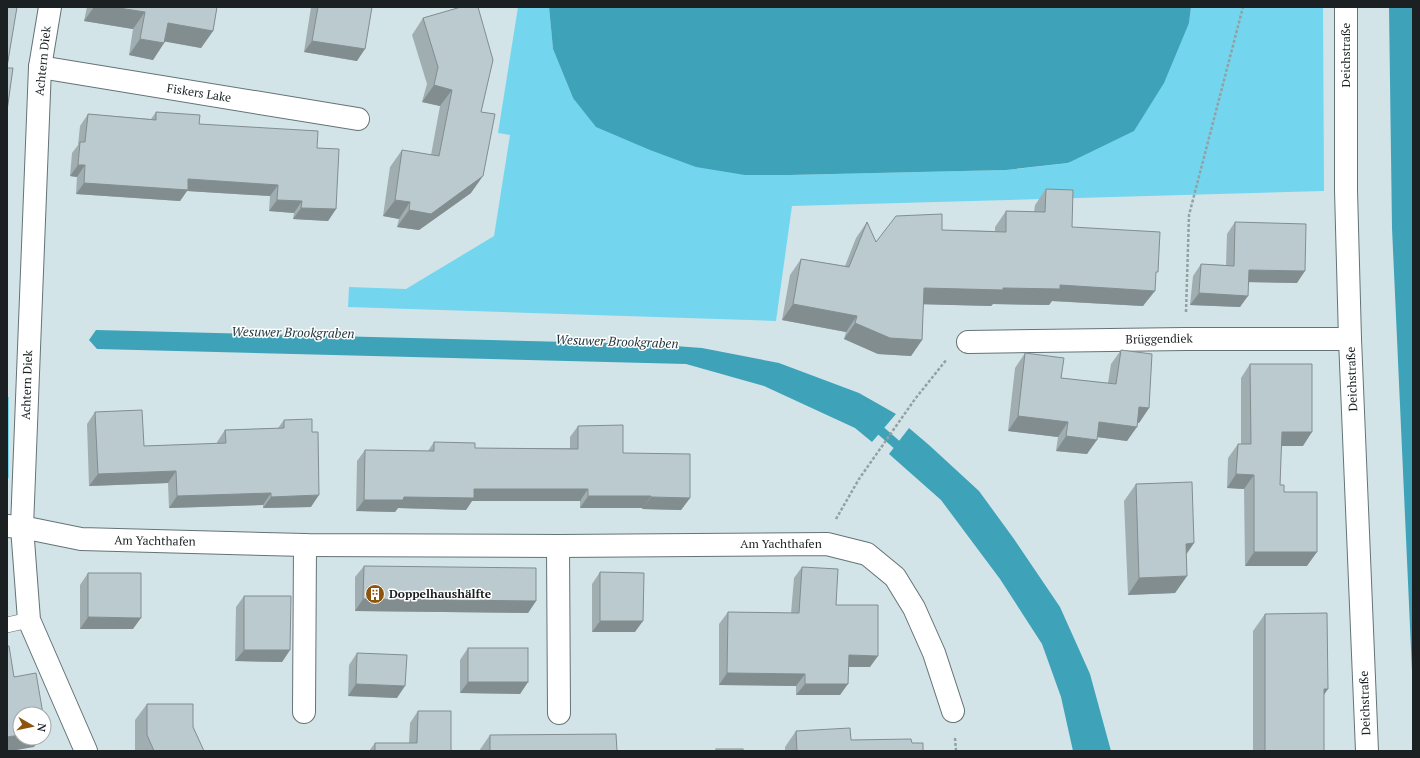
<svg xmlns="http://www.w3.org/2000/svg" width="1420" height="758" font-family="'PT Serif',serif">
<rect width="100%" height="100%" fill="#d3e4e8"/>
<g fill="#74d6ee">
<polygon points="518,7 549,7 553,49 573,98 745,175 789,175 1006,170 1069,163 1189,23 1191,7 1323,7 1324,191 792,206 776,321 348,307 349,287 406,289 494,236 510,135 498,133"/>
<polygon points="7,397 9,397 9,477 7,481"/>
</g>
<g fill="#3ea3b9">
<polygon points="549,7 1191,7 1189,23 1164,83 1134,131 1068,163 1006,170 789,175 745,175 696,167 650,150 596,127 573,98 553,49"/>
<polygon points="1389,7 1413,7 1413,693 1392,228"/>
<polygon points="96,330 648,344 702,348 779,363 859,393 896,414 872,442 855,428 764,386 686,364 97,349 89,340"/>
<polygon points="909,428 929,445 979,491 1014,539 1060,607 1090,674 1111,751 1073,751 1061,697 1042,644 1000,579 941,500 889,454"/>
</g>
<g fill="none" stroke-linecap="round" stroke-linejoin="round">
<polyline stroke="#3ea3b9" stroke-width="9" points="872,423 904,451"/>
<g stroke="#647377" stroke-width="16">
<polyline id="lane" points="7,625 29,620"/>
</g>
<g stroke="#647377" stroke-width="24">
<g id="street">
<polyline points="50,7 40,67 22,527 29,620 86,751"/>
<polyline points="1346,7 1346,190 1350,339 1367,751"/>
<polyline points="40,67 358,119"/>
<polyline points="968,342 1185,339 1350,339"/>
<polyline points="7,526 22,527 81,539 305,545 558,546 827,544 867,554 895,577 914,608 934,653 953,711"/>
<polyline points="558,546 559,713"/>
<polyline points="304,712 305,545"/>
</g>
</g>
<g stroke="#93a0a4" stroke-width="2.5" stroke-dasharray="3 2" stroke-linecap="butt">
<polyline points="1186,312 1189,215 1243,7"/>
<polyline points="836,519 859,479 915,399 947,359"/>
<polyline points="955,738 956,751"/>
</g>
<use href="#lane" stroke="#fff" stroke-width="15"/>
<use href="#street" stroke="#fff" stroke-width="22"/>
</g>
<g fill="#a0aeb1">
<polygon points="87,7 217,7 213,31 201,48 165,41 164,43 153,60 129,55 133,29 84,21"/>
<polygon points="311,7 372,7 357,61 304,52"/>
<polygon points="423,18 481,112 471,193 419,230 397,227 399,219 383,216 390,167 402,150 431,155 440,106 422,102 427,84 412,35"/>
<polygon points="156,112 199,124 317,148 336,209 328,221 293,219 294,213 269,211 270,196 187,191 180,201 76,194 77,177 70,176 72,153 78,145 80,126 88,114 151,119"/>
<polygon points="1046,189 1072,227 1155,275 1143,306 1052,301 1049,305 993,304 991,306 923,304 922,340 911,356 878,354 844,339 846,332 782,320 790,275 801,259 845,266 856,238 867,222 876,242 942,230 995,231 995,227 1006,211 1034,212 1035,205"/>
<polygon points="1235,222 1297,283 1249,282 1240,307 1190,305 1193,276 1201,264 1226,265 1227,234"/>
<polygon points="1121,350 1149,408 1139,423 1137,422 1127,441 1097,437 1087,454 1056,451 1058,437 1008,431 1015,368 1025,353 1061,378 1108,383 1111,364"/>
<polygon points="1250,364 1303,446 1281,446 1280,485 1284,492 1307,566 1245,566 1244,489 1227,488 1228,458 1238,444 1241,444 1241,378"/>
<polygon points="95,412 144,446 217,444 217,442 225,430 278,428 284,420 311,507 263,508 263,505 169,508 168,483 89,486 87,424"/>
<polygon points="578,426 623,453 690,498 681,510 642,509 643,508 580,508 580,501 472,501 466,510 398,508 395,512 356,511 357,461 365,450 428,451 434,442 475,448 570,448 570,437"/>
<polygon points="1136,484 1194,543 1186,555 1187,576 1175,593 1128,595 1124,501"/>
<polygon points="364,566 536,601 528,613 355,611 355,577"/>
<polygon points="802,567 836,605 870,667 849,667 840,695 796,695 796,686 719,685 719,624 728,612 791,613 794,578"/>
<polygon points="600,572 635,632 592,632 592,584"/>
<polygon points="88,573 133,629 80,629 80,585"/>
<polygon points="244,596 290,650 282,662 235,661 236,607"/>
<polygon points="1265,614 1324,695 1324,751 1253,751 1253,631"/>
<polygon points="468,648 528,682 520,694 460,693 460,660"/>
<polygon points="357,653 397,698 348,696 349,665"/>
<polygon points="147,704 193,727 204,751 135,751 135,720"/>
<polygon points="418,711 451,751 369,751 375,743 409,743 410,723"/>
<polygon points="796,731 851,740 912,743 923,751 785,751 785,747"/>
<polygon points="490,735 617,751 479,751"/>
</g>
<g fill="#828d90">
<polygon points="94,7 112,7 145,12 133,29 84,21"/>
<polygon points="168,23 213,31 201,48 156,40"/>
<polygon points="140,39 164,43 153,60 129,55"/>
<polygon points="312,41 365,49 357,61 304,52"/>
<polygon points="434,85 452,90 440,106 422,102"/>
<polygon points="78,165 85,165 77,177 70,176"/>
<polygon points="483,176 471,193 419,230 397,227 409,210"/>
<polygon points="188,179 278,185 270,196 187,191 180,201 76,194 84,183"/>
<polygon points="277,200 302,201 294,213 269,211"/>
<polygon points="395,200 410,202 399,219 383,216"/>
<polygon points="301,208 336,209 328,221 293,219"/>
<polygon points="1249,270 1305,271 1297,283 1241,282"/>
<polygon points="1060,285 1155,291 1143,306 1052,301 1049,305 993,304 991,306 912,304 924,288 1003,288"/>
<polygon points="1199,293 1248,296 1240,307 1190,305"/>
<polygon points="793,304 857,316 846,332 782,320"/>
<polygon points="855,323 922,340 911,356 878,354 844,339"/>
<polygon points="1139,407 1149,408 1139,423 1129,421"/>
<polygon points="1018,416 1068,422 1058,437 1008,431"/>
<polygon points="1099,422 1137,427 1127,441 1089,436"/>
<polygon points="1282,432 1312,432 1303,446 1272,446"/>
<polygon points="1066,436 1097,440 1087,454 1056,451"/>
<polygon points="176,471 168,483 89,486 98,474"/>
<polygon points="1236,474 1254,475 1244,489 1227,488"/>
<polygon points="474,489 588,489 580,501 472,501 466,510 398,508 395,512 356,511 364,500"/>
<polygon points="271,493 263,505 169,508 177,496"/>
<polygon points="319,495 311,507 263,508 271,497"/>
<polygon points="588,496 651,496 643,508 580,508"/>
<polygon points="651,497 690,498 681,510 642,509"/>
<polygon points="1194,543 1182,560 1186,544"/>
<polygon points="1254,552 1317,552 1307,566 1245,566"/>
<polygon points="1187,576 1175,593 1128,595 1139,578"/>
<polygon points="363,599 536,601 528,613 355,611"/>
<polygon points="88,617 141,618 133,629 80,629"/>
<polygon points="600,621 643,621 635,632 592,632"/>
<polygon points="244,650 290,650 282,662 235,661"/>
<polygon points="849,655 878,656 870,667 841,667"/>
<polygon points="727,673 805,674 796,686 719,685"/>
<polygon points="468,682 528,682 520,694 460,693"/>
<polygon points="356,684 405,686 397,698 348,696"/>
<polygon points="805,684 848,684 840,695 796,695"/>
<polygon points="1324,689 1328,689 1317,705"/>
<polygon points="20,735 20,738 40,738 34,747 11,751 7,751 7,737"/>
</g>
<g fill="#bacace" stroke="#828d90">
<polygon points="7,7 17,7 7,67"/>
<polygon points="112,7 217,7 213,31 168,23 164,43 140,39 145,12"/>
<polygon points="318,7 372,7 365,49 312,41"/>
<polygon points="461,7 478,7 493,60 481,112 495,114 483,176 431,214 409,210 410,202 395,200 402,150 439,156 452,90 434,85 438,67 423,18"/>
<polygon points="7,68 13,68 7,111"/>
<polygon points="156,112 200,115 199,124 318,131 317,148 339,149 336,209 301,208 302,201 277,200 278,185 188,179 188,190 84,183 85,165 78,165 80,142 85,142 88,114 156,120"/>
<polygon points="1046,189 1073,190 1072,227 1160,232 1158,272 1156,272 1155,291 1060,285 1060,289 1003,288 1003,290 924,288 922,340 890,338 855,323 857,316 793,304 801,259 849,267 867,222 876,242 896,216 942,214 942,230 1006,232 1006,211 1045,212"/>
<polygon points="1235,222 1306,224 1305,271 1249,270 1248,296 1199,293 1201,264 1234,266"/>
<polygon points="1121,350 1152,354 1149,408 1139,407 1137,427 1099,422 1097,440 1066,436 1068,422 1018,416 1025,353 1064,358 1061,378 1116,384"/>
<polygon points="1250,364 1312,364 1312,432 1282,432 1280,485 1284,485 1284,492 1317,492 1317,552 1254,552 1254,475 1236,474 1238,444 1251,444"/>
<polygon points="142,410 144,446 226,443 225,430 284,428 284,420 312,419 312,432 318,432 319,495 271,497 271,493 177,496 176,471 98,474 95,412"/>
<polygon points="623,425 623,453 690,454 690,498 651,497 651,496 588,496 588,489 474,489 474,498 404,497 403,500 364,500 365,450 434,451 434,442 475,443 475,448 578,449 578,426"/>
<polygon points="1192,482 1194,543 1186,544 1187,576 1139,578 1136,484"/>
<polygon points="364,566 536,568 536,601 363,599"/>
<polygon points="802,567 838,569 836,605 878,605 878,656 849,655 848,684 805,684 805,674 727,673 728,612 799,613"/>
<polygon points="600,572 644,573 643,621 600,621"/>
<polygon points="88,573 141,573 141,618 88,617"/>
<polygon points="244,596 291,596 290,650 244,650"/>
<polygon points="1327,613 1328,689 1324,689 1324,751 1265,751 1265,614"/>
<polygon points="7,646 9,646 14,677 36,673 43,714 20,714 20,735 7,737"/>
<rect x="468" y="648" width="60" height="34"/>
<polygon points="357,653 407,655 405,686 356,684"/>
<polygon points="147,704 193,704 193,727 204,751 154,751 147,735"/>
<polygon points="418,711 451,711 451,751 375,751 375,743 417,743"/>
<polygon points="44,720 46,730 44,731"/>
<polygon points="850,728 851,740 911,739 912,743 923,743 923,751 797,751 796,731"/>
<polygon points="616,734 617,751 490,751 490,735"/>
<rect x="716" y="749" width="27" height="2"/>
</g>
<defs>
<g id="building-disc" transform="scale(1)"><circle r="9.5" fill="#8d550c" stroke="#fff"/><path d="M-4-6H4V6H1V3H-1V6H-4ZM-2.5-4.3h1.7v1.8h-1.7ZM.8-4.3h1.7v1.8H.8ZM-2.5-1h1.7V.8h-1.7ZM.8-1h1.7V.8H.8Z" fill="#fff"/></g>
</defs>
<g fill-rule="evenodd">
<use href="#building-disc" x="375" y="594"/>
</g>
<g text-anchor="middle" stroke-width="3" stroke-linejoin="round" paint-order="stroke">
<g font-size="12" fill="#1b2123" stroke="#fff">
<text transform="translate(1346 55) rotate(-90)" y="4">Deichstraße</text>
<text transform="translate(43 61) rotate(-84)" y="4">Achtern Diek</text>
<text transform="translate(199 93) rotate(9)" y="4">Fiskers Lake</text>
<text transform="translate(1159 339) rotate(-1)" y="4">Brüggendiek</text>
<text transform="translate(1352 379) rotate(-92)" y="4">Deichstraße</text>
<text transform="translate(27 385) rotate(-88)" y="4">Achtern Diek</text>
<text transform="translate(155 541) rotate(1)" y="4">Am Yachthafen</text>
<text x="781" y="548">Am Yachthafen</text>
<text transform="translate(1365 703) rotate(-92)" y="4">Deichstraße</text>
</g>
<g font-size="12" font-weight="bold" fill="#1b2123" stroke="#fff" text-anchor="start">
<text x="389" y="598">Doppelhaushälfte</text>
</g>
<g font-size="13" font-style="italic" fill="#1d343a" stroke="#fff">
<text transform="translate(293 332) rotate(1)" y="5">Wesuwer Brookgraben</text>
<text transform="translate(617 341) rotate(2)" y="5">Wesuwer Brookgraben</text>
</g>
</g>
<rect width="1420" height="758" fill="none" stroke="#1b2123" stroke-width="16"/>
<g transform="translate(32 726) rotate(99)"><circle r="19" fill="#ffffff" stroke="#a4a6a7"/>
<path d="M0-3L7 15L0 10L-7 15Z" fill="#8d550c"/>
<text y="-6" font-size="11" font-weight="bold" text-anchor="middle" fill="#1b2123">N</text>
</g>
</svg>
